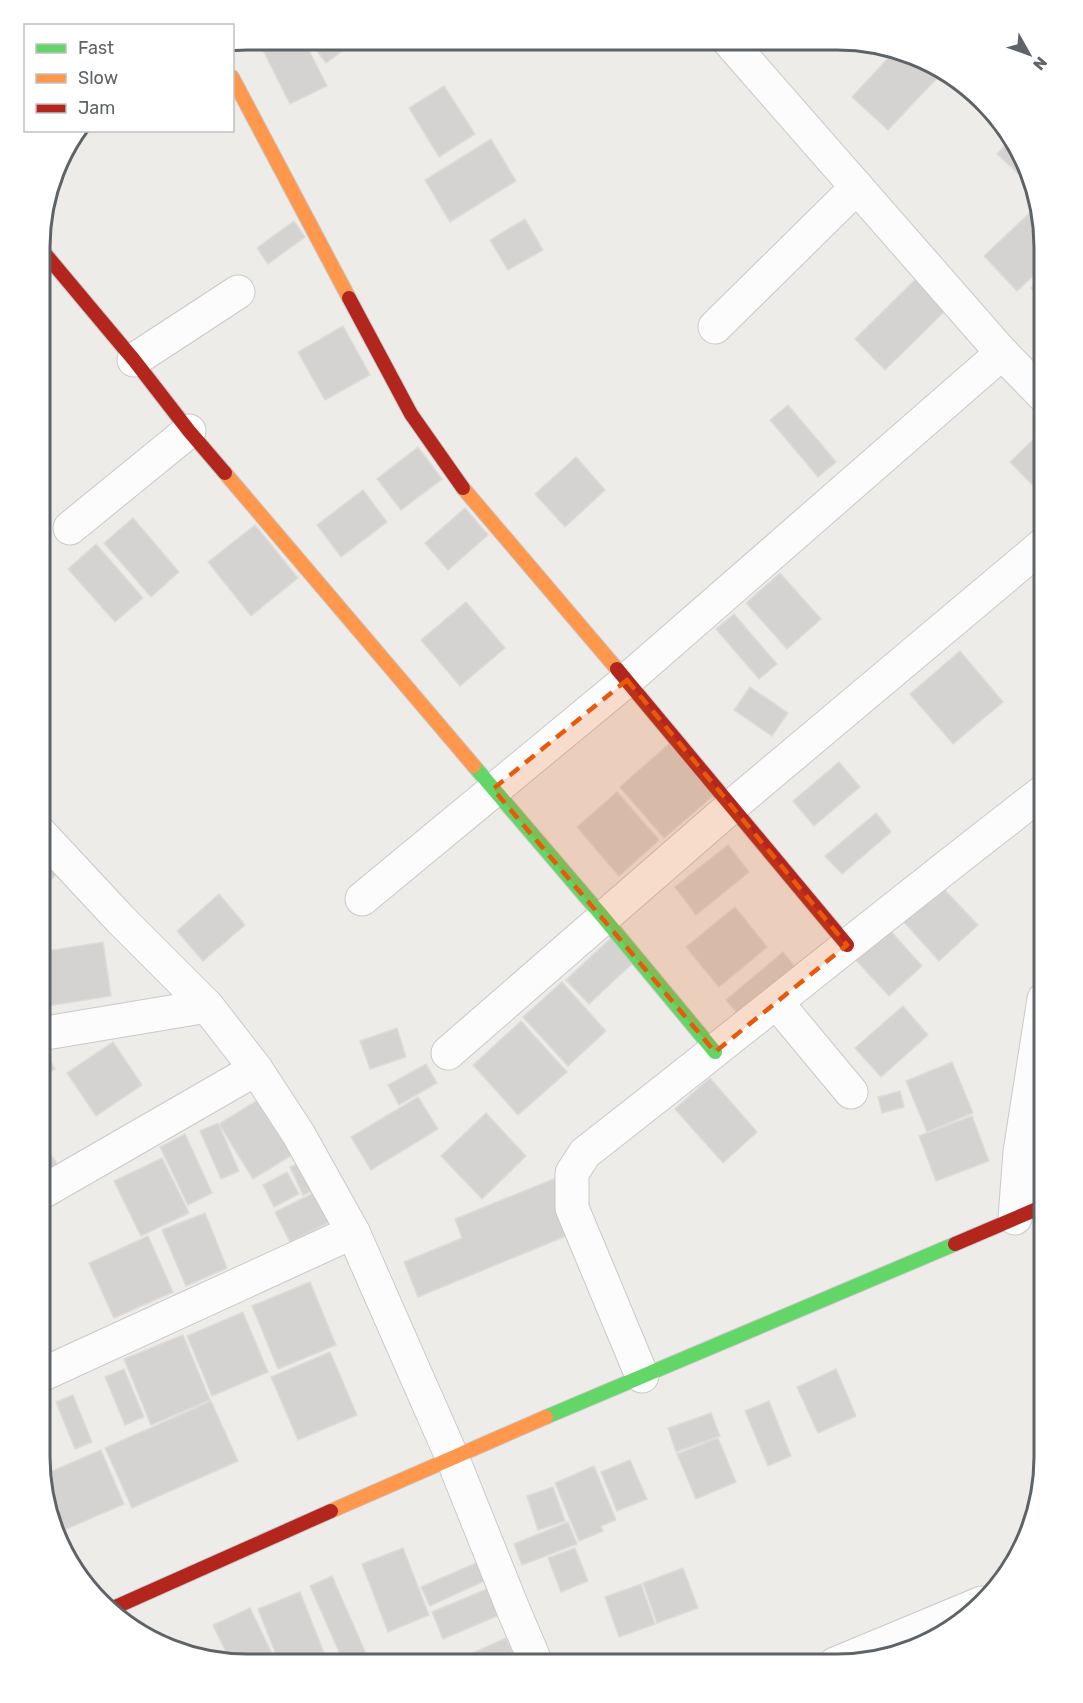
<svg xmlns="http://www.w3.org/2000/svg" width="1083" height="1703" font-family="Rubik,sans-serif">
<rect width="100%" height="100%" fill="#eeece9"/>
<g fill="#d5d3d1" stroke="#dedbd8" stroke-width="1.5">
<polygon points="279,39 303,39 327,86 290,104 262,48"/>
<polygon points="308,39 358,39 326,63"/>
<polygon points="893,53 931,69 939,76 888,130 852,97"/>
<polygon points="444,86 475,134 439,157 409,108"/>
<polygon points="491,139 516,181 450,222 425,180"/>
<polygon points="1009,141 1028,167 1030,177 1026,181 997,154"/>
<polygon points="1036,207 1044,246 1044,266 1017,291 984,256"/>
<polygon points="525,219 543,250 508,270 490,240"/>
<polygon points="294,221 305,237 268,264 257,248"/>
<polygon points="922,273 952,304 885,370 855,339"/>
<polygon points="1044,276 1044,303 1031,288"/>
<polygon points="343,326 370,375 325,400 298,352"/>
<polygon points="788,405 836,462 818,477 770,420"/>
<polygon points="1044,429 1044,497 1010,462"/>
<polygon points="418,447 442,479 401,510 377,479"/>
<polygon points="576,457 605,490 565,527 535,494"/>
<polygon points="363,490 387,522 341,557 317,525"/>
<polygon points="465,508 488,535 448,570 425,543"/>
<polygon points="133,518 179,572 151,597 104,543"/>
<polygon points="255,525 298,578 251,616 208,562"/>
<polygon points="96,544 143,598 115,622 68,569"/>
<polygon points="780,573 821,619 787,649 746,603"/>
<polygon points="466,602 505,648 460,686 421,640"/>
<polygon points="734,614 777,664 759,679 716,629"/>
<polygon points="960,651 1003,702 953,744 910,694"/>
<polygon points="750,687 788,713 772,736 734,710"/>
<polygon points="670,743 714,795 664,838 620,787"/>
<polygon points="839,762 860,787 814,826 793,801"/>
<polygon points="617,792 659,840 619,876 577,827"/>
<polygon points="876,813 891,832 842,874 825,856"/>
<polygon points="40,842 64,867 40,890"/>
<polygon points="728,845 749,872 696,915 675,887"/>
<polygon points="941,886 978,925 939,961 903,921"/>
<polygon points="219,894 245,925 203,961 177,931"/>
<polygon points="735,907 767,947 719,987 686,947"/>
<polygon points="887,927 922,966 889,996 854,958"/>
<polygon points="612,937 635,961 589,1004 566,980"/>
<polygon points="103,942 111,996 48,1006 40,952"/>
<polygon points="783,952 800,973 743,1020 726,1000"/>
<polygon points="562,982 606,1031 568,1066 523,1017"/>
<polygon points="903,1006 928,1035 881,1077 855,1048"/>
<polygon points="521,1021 567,1072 518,1115 473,1065"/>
<polygon points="397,1028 406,1057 370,1069 360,1041"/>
<polygon points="113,1042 142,1085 96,1116 67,1073"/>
<polygon points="42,1046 55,1069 40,1078 40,1048"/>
<polygon points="952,1062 973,1113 927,1132 906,1081"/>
<polygon points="426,1064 437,1083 399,1105 388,1085"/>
<polygon points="710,1078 757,1132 723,1163 675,1109"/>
<polygon points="900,1091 904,1107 882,1113 878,1097"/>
<polygon points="266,1095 300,1150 253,1179 219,1124"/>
<polygon points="418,1097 438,1129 371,1170 351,1137"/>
<polygon points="486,1113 526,1156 482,1199 441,1156"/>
<polygon points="972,1116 989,1161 936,1181 919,1136"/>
<polygon points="218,1123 239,1171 221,1179 200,1131"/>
<polygon points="185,1134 212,1193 188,1205 160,1147"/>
<polygon points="39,1138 58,1165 39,1177"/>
<polygon points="162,1158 189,1213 141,1236 114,1181"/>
<polygon points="307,1159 321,1187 303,1195 290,1167"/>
<polygon points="287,1172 299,1194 274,1207 263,1185"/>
<polygon points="556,1178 578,1231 418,1297 404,1262 462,1238 455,1219"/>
<polygon points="321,1189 336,1219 290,1242 275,1212"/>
<polygon points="205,1213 227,1268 186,1286 162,1230"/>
<polygon points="148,1236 173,1292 114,1318 89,1263"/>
<polygon points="310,1282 336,1345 278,1369 252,1306"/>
<polygon points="243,1312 268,1372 212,1396 187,1336"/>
<polygon points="39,1316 51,1345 39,1350"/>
<polygon points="183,1335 210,1400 151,1425 124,1359"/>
<polygon points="330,1352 357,1415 298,1440 271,1377"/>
<polygon points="124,1369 144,1417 125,1425 105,1377"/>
<polygon points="836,1369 856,1416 818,1433 797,1387"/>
<polygon points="73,1395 92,1442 75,1449 56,1402"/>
<polygon points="211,1401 238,1461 132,1508 105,1448"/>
<polygon points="769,1401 791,1456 768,1466 745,1411"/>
<polygon points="711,1413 720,1436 676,1452 668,1428"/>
<polygon points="718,1438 736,1482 696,1499 677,1454"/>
<polygon points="101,1450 124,1504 64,1530 45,1485 43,1475"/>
<polygon points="630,1460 647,1499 617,1511 601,1472"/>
<polygon points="594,1466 616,1520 601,1526 603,1531 579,1541 555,1483"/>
<polygon points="553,1487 565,1521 538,1530 527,1496"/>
<polygon points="568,1522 577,1544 522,1565 514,1544"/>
<polygon points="403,1548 429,1615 388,1632 362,1564"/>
<polygon points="575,1548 588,1581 561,1592 548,1558"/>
<polygon points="483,1560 491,1578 430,1606 421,1587"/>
<polygon points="683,1568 698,1608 657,1623 643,1583"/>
<polygon points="332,1576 370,1663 344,1663 310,1586"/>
<polygon points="641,1584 655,1624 619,1637 605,1597"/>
<polygon points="494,1586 504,1613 443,1639 432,1612"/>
<polygon points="300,1592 328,1663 279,1662 258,1609"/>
<polygon points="250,1608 276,1662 231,1662 213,1625"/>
<polygon points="506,1638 517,1663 451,1663"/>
</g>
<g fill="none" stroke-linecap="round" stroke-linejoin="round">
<g stroke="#cac9ca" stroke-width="35">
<g id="street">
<polyline points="728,40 1002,353 1044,396"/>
<polyline points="715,327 857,187"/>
<polyline points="134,360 238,292"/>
<polyline points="70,528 189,431"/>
<polyline points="40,833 121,920 207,1006 256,1069 299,1135 353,1232 452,1457 513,1609 536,1663"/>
<polyline points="362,899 627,680 1002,353"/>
<polyline points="777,1003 851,1092"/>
<polyline points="40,1034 207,1006"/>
<polyline points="448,1053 732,806 1044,544"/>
<polyline points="39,1194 256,1069"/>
<polyline points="1015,1218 1020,1152 1044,999"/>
<polyline points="39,1376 353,1232"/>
<path d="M642,1376l-70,-168v-35l13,-20c154,-120 305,-243 459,-362"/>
<polyline points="835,1664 982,1603"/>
</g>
</g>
<g stroke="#c9c9ca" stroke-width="16">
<g id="fast">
<polyline points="474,766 603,917 715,1052"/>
<polyline points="546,1417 955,1244"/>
</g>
</g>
<g stroke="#c9c9ca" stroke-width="16">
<g id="slow">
<polyline points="232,77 349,298"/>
<polyline points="225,473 474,766"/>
<polyline points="463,488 617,669"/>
<polyline points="331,1511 546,1417"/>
</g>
</g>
<g stroke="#c9c9ca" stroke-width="16">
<g id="jam">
<polyline points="41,249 134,360 189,431 225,473"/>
<polyline points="349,298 411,414 463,488"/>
<polyline points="617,669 847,945"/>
<polyline points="955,1244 1044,1206"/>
<polyline points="111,1609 331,1511"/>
</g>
</g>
<use href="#street" stroke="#fcfcfc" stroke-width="33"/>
<use href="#fast" stroke="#63d668" stroke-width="14"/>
<use href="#slow" stroke="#ff974d" stroke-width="14"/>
<use href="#jam" stroke="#b3261e" stroke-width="14"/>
</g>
<path fill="#e8590c" fill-opacity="0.2" stroke="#e8590c" stroke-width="4.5" stroke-dasharray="12 8" stroke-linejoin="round" d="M627,680l220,265 -132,107 -222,-263z"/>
<path d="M0 0H1083V1703H0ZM247 50H837A197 197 0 0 1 1034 247V1457A197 197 0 0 1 837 1654H247A197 197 0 0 1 50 1457V247A197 197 0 0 1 247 50Z" fill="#fff" fill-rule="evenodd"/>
<path fill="none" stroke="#5e6367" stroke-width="3" d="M247 50H837A197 197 0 0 1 1034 247V1457A197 197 0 0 1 837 1654H247A197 197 0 0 1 50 1457V247A197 197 0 0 1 247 50Z"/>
<rect x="24" y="24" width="210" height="108" fill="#ffffff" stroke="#bfc1c2" stroke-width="1.5"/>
<rect x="36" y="44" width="30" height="9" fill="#63d668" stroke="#bfc1c2" stroke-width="1.5"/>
<text x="78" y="54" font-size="18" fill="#5e6367">Fast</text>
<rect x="36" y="74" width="30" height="9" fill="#ff974d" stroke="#bfc1c2" stroke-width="1.5"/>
<text x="78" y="84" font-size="18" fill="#5e6367">Slow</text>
<rect x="36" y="104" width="30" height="9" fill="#b3261e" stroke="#bfc1c2" stroke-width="1.5"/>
<text x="78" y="114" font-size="18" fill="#5e6367">Jam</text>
<g transform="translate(1029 54) rotate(130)" stroke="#ffffff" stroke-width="4.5" paint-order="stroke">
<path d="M0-4.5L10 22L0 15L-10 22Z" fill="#5e6367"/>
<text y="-9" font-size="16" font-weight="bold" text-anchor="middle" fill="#5e6367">N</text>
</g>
</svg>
